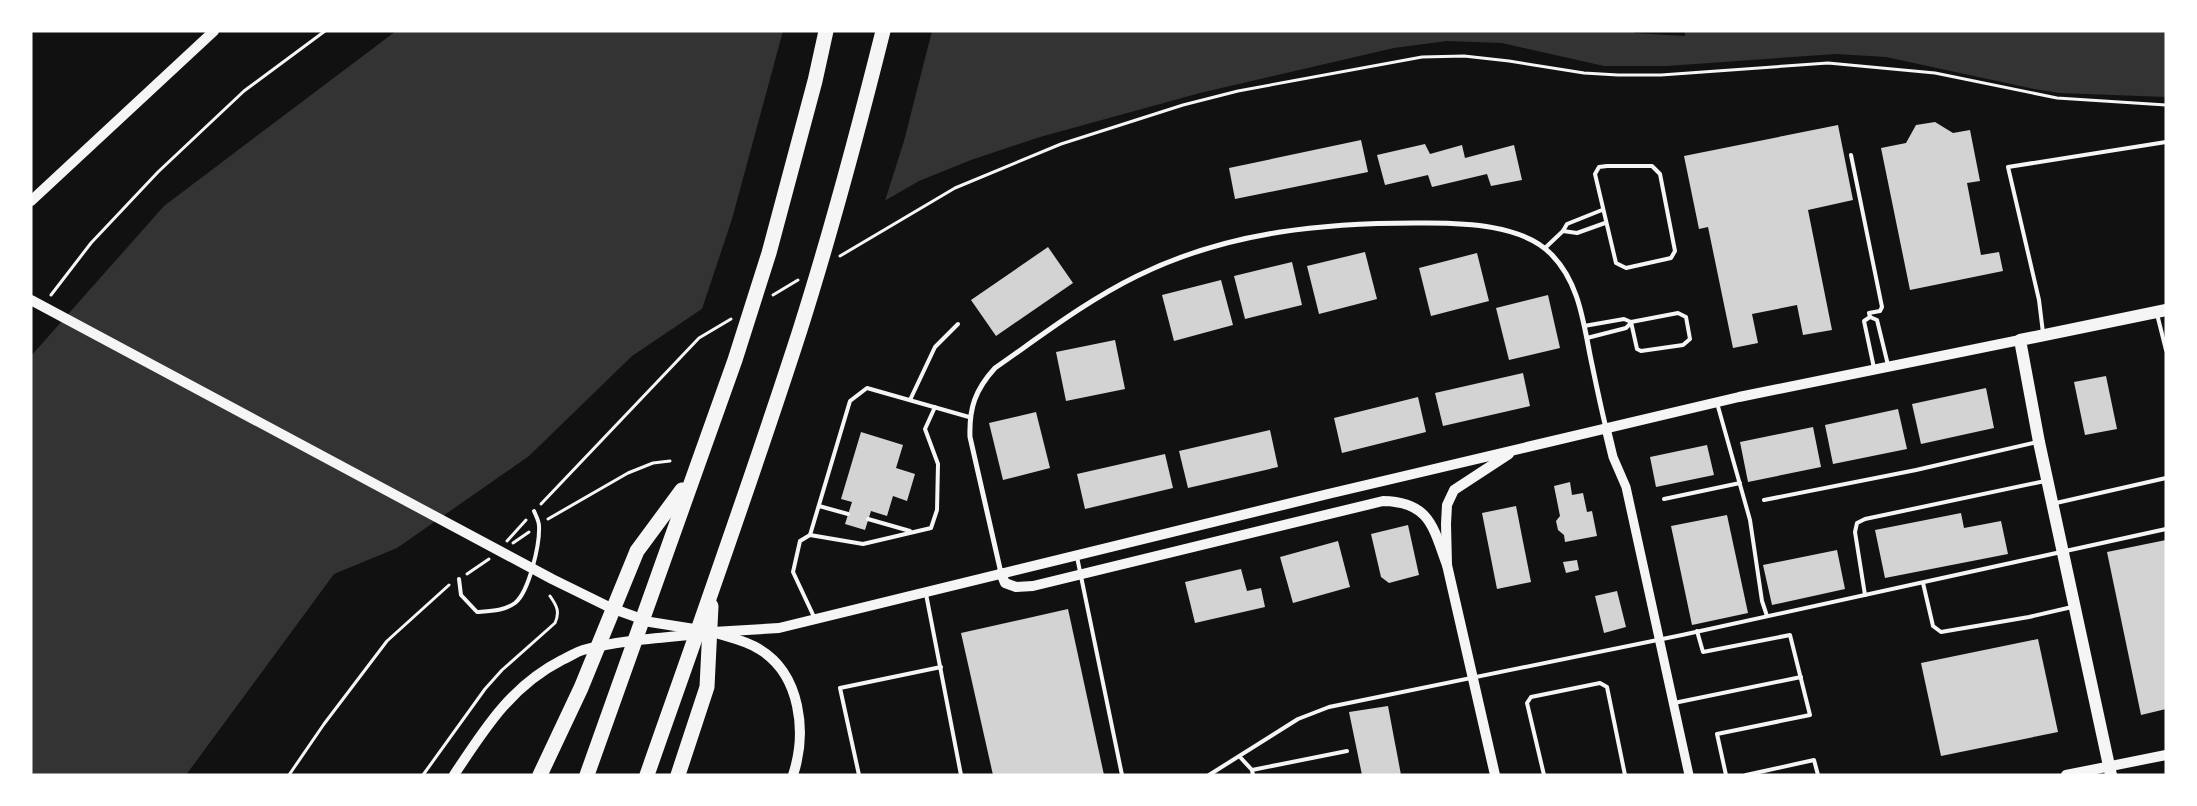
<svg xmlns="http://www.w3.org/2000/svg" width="2197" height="806" font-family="Helvetica,sans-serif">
<rect width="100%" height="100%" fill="#111"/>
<polygon fill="#333" points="396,31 2166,31 2166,97 2060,93 2034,89 1886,57 1836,54 1667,66 1604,66 1502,43 1447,41 1394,48 1200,93 1040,137 971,160 919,181 733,288 632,356 529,456 397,548 334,574 186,775 31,775 31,356 164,206"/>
<g fill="#111">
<polygon points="783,31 932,31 904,141 884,204 734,290 701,312 732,219"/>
<polygon points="1635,31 1685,31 1685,36 1634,33"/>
</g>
<g fill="#d3d3d3">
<polygon points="1935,122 1953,133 1970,130 1980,181 1967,183 1981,255 1999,252 2003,271 1910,290 1881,148 1906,143 1916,125"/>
<polygon points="1838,125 1853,200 1808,210 1832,330 1803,335 1797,305 1752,314 1758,343 1733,348 1708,227 1699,229 1684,156"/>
<polygon points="1361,140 1368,172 1235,199 1229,168"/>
<polygon points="1425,144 1430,154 1462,145 1465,158 1514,145 1522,180 1491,186 1487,174 1432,187 1428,175 1385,185 1377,155"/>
<polygon points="1048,247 1073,283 996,336 971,300"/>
<polygon points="1365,252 1377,299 1319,314 1307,266"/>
<polygon points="1477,253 1489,301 1431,316 1419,268"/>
<polygon points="1292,262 1302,305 1245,319 1234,276"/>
<polygon points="1221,280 1233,325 1174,341 1162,295"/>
<polygon points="1548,295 1560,348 1509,360 1496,308"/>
<polygon points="1115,340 1125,389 1066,401 1056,352"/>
<polygon points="1523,373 1530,406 1443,426 1435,393"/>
<polygon points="2106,376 2117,429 2085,435 2074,382"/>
<polygon points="1986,388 1994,428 1921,444 1912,404"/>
<polygon points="1418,397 1426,432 1342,453 1334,418"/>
<polygon points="1898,409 1907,449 1833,464 1825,425"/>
<polygon points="1036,412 1050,468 1003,480 989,423"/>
<polygon points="1813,427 1821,467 1748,482 1740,442"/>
<polygon points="1270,430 1278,467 1188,488 1179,451"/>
<polygon points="861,432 903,445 896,468 915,474 907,501 893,496 887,516 871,511 865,530 845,524 852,502 841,499"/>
<polygon points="1707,445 1714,475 1656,487 1650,457"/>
<polygon points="1165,454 1173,488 1085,509 1077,474"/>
<polygon points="1570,482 1572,495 1583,493 1587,512 1592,511 1597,536 1565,542 1564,535 1558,530 1556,521 1560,516 1554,486"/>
<polygon points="1516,506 1531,582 1497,589 1482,513"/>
<polygon points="1961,513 1964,528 2001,521 2008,554 1885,578 1875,530"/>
<polygon points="1727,515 1748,613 1692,625 1671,526"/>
<polygon points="1408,525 1419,575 1389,583 1381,577 1371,534"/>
<polygon points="2166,540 2166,709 2141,715 2107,552"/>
<polygon points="1338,541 1350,587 1293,603 1280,557"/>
<polygon points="1837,550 1845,589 1772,605 1763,565"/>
<polygon points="1577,560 1579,570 1566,573 1563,562"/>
<polygon points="1241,569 1247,591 1261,588 1265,607 1195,623 1185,582"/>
<polygon points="1617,591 1626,627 1604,633 1595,596"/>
<polygon points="1068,609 1104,775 993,775 961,633"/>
<polygon points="2038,639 2058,732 1941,756 1921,663"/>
<polygon points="1388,706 1401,775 1362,775 1349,712"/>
</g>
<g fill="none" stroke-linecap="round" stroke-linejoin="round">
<g stroke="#f5f5f5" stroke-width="3">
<polyline points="840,256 955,188 1061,144 1183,105 1238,91 1422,57 1464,56 1509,61 1584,73 1618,75 1661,75 1828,63 1935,73 2057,98 2166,105"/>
<polyline points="51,295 91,243 158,172 244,91 325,31"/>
<polyline points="773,295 798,280"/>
<polyline points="541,504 699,338 731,319"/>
<polyline points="548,519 628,473 653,463 670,461"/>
<polyline points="507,541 526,520"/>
<polyline points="513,543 529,532"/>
<polyline points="467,574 489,559"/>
<polyline points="289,775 324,724 387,641 449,585"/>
<path d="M423,775l62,-86 17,-19 53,-47c5,-11 2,-17 -5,-27"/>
</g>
<g stroke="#f5f5f5" stroke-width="4">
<polyline points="1851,155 1882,307 1880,311 1869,313 1870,317"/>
<polygon points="1607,166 1652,166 1660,174 1675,251 1671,258 1626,268 1616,263 1595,174 1599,167"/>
<polyline points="1563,231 1577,233 1605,223"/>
<polyline points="1545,248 1563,231 1567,224 1602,210"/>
<polyline points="2157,314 2166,350"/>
<polyline points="1584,326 1624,319 1631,322 1678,313 1686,317 1690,339 1683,345 1641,351 1637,349 1631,322"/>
<polyline points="2043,333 2039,300 2008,167 2166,142"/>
<polyline points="1587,338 1626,328 1631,323"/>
<polyline points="1874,368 1864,321 1870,317 1877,320 1888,365"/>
<polyline points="910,400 935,347 958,324"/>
<polyline points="1717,403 1750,520 1762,601 1767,616"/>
<polyline points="1664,499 1740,483"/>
<polyline points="1764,500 1916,470 2037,442"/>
<polyline points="2056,503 2166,478"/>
<polyline points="819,506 848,514"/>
<polyline points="868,519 910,531"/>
<polyline points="810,535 850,401 867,388 969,417"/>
<polyline points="1077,557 1122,775"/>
<path d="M459,579l2,16 16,17c13,-1 27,-1 38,-9 14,-11 25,-59 24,-77 0,-5 -3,-10 -5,-15"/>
<polyline points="1923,583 1933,626 1941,632 2029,617 2072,607"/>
<polyline points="926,594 961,775"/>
<polyline points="1865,595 1855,532 1857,523 1865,519 2045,481"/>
<polyline points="815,619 793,572 800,541 810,535 863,544 931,528 937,510 938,464 925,429 935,407"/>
<polyline points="1697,631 1703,652 1790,635 1810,715 1717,734 1726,775"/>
<polyline points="1674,703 1801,677"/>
<polyline points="1240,757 1252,770"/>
<polyline points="859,775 840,688 941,667"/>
<polyline points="1209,775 1298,719 1329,707 1682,635 2166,529"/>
<polyline points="1253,775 1252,770 1347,751"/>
<polyline points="1544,775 1527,703 1531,697 1600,683 1607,687 1625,775"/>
<polyline points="1746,775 1814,760 1818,775"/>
</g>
<path stroke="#f5f5f5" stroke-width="5" d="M1001,573l-31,-136c-1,-29 5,-47 25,-69 46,-32 91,-67 142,-92 91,-45 190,-54 291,-53 37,0 95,2 123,31 27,27 32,65 39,101 5,24 10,49 16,73"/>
<polyline stroke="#f5f5f5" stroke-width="9" points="1606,428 1613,457 1626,487 1689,775"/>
<g stroke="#f5f5f5" stroke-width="10">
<polyline points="31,201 214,31"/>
<polyline points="31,300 552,579 611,608 650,622 713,632 779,628 1328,494 1739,397 2020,340"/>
<path d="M1001,573l4,10 11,4 17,-1 350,-85c47,1 50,26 64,64"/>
<path d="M719,634c13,4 28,7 40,15 42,25 48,84 34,126"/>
<path d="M454,775c31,-47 57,-89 108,-115 7,-3 14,-8 21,-10 38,-10 78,-12 117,-16"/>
<polyline points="1495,775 1447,565 1446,524 1447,505 1454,490 1509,454"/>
<polyline points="2066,775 2166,755"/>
</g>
<polyline stroke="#f5f5f5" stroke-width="12" points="2111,775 2039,442 2020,340 2166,310"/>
<g stroke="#f5f5f5" stroke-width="15">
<polyline points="540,775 581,688 637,551 682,490"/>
<polyline points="587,775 735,360 769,253 815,81 826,31"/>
<path d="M647,775c52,-148 105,-296 153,-445 31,-98 58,-199 83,-299"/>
<polyline points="678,775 707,687 711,606"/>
</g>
</g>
<rect width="2197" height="806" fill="none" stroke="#ffffff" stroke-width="65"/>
</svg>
